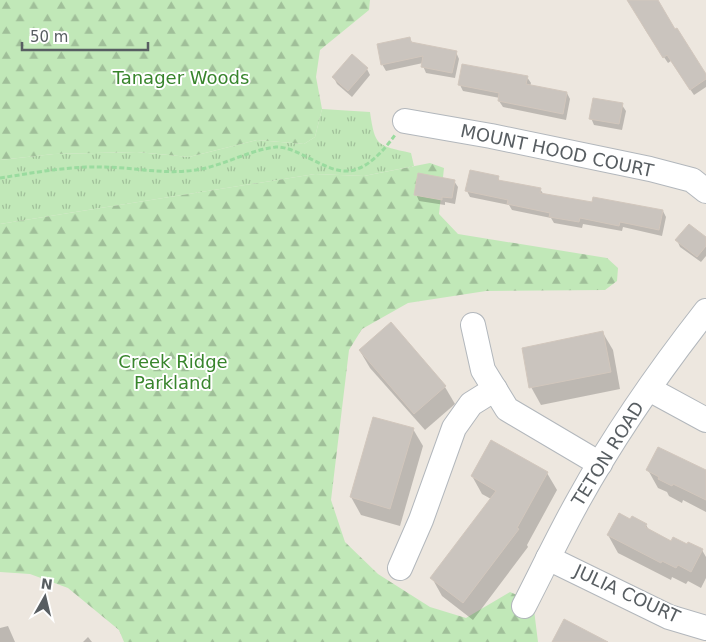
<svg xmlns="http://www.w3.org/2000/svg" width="706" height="642" font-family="'DejaVu Sans',sans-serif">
<defs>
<pattern id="grass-tufts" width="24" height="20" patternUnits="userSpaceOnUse" patternTransform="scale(1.25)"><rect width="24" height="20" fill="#c1e8b8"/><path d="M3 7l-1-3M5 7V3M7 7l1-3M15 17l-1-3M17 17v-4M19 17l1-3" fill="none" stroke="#a0bf99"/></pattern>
<pattern id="forest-firs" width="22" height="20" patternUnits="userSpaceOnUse" patternTransform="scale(1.25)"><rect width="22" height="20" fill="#c1e8b8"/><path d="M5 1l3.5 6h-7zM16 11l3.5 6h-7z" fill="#a0bf99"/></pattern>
</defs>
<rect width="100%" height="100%" fill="#ede7df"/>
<path fill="url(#grass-tufts)" d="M322,109l48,3c5,35 7,33 41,41l3,13 -50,10 -49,-2 -315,50v-64l54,-6 83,-2 52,5 68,-17 47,4 11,-7z"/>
<g fill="url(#forest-firs)">
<polygon points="0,0 370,0 369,10 320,50 316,77 322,109 315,137 304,144 257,140 189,157 137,152 54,154 0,160"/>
<polygon points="430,163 444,168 439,214 458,234 607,258 618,268 617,281 605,290 486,291 408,303 362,329 349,350 331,500 345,542 378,574 430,607 466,618 510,592 533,602 538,642 124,642 119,630 68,588 30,574 0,572 0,224 315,174 364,176"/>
</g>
<g fill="#0003">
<polygon points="633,0 657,0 675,31 706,76 706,87 694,95 671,61 668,63 646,31 630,2"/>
<polygon points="410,39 413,44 456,52 459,59 455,78 426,73 423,66 423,63 386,71 382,64"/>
<polygon points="352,56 367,69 370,75 352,97 337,84 334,78"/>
<polygon points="527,77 531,83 530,86 567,93 570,99 566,120 503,107 499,101 500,98 463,91 460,85"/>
<polygon points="622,105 626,111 622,130 594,125 591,118"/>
<polygon points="498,178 500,182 540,189 544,195 593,204 663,211 666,217 662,236 623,227 622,231 583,224 582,228 554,223 551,218 512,210 509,205 470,197 467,191"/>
<polygon points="454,181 458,187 455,204 445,202 445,205 419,201 416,194"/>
<polygon points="706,239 706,256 701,262 680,247 677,240"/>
<polygon points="603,333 613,350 620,389 541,405 531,387"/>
<polygon points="360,351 445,387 455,404 425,430 370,368"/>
<polygon points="413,429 423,446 400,526 361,515 351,497"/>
<polygon points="648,470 706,473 706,512 683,500 682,503 669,496 667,492 658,488"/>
<polygon points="547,473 557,490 527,545 528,547 473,620 442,596 432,578 491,499 482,494 472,476"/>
<polygon points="631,521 646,525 649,530 672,542 702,550 706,557 706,578 701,588 688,581 686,584 672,577 671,580 618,553 608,535"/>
<polygon points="8,626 15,642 0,642 0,628"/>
<polygon points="88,637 92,642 83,642"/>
</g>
<g fill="#cac4be" stroke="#d2c7bd">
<polygon points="627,0 658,0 675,29 677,28 706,74 706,79 690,90 667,55 663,58"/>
<polygon points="410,37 411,42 457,51 452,73 421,67 423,56 381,65 377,44"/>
<polygon points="352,54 368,68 348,91 332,77"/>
<polygon points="462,64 528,76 526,84 567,92 563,114 498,101 499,93 458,85"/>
<polygon points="593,98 623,103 619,124 589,119"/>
<polygon points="470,170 499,176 498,180 541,188 540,193 592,202 593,197 663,210 659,230 620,222 619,226 580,218 579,222 549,217 550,213 507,204 508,200 465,191"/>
<polygon points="418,173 455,180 452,198 442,197 442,200 414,195"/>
<polygon points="689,224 706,237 706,246 697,257 675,240"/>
<polygon points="391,322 446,386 414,414 359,350"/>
<polygon points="603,331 611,372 529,388 522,348"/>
<polygon points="373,417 414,428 390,509 350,497"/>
<polygon points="491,440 548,472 517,528 519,529 463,603 430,578 496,491 471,476"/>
<polygon points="658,447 706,470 706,500 673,484 672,486 658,479 659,477 646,470"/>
<polygon points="619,513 630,519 632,516 647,524 645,527 671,541 673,537 687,544 688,542 703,549 691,572 678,565 676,568 662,561 661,563 607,535"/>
<polygon points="564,619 608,642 552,642"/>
</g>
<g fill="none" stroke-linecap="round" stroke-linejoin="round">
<g stroke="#b2b7bc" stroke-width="26">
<g id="minor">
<polyline points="405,121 491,136 650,169 692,180 706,191"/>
<polyline points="473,325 483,370 507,409 600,464"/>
<polyline points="649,389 706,420"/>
<polyline points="548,558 669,617 706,628"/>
<polyline points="400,568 421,520 454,428 471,404 495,389"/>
<path d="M524,606c18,-35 35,-71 54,-105 37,-67 81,-130 128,-190"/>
</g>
</g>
<path stroke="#9adb9f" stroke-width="3" stroke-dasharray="5 2.5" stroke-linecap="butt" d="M0,178c33,-5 68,-12 102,-11 31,0 62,8 94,3 27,-4 53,-20 80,-23 21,-1 50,26 72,24 19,-1 36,-21 47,-36"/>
<use href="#minor" stroke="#fff" stroke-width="24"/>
</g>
<g text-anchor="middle" stroke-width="4" stroke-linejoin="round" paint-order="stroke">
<g font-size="18" fill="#38852c" stroke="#fff">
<text x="181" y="84">Tanager Woods</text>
<text x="173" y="368">Creek Ridge<tspan x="173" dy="21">Parkland</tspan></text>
</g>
<g font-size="18" fill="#585e62" stroke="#fff">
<text transform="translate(557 151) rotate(12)" y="6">MOUNT HOOD COURT</text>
<text transform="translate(608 454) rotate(-58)" y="6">TETON ROAD</text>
<text transform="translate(627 594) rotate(25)" y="6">JULIA COURT</text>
</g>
</g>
<g transform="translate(45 597) rotate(8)" stroke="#ffffff" stroke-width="4" paint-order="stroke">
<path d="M0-4L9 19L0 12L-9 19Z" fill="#585e62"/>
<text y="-8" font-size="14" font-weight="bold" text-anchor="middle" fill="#585e62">N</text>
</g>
<path d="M22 42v8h126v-8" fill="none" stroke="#585e62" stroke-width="2.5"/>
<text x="30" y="42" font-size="15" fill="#585e62" stroke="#ffffff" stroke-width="4" paint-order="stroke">50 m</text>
</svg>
